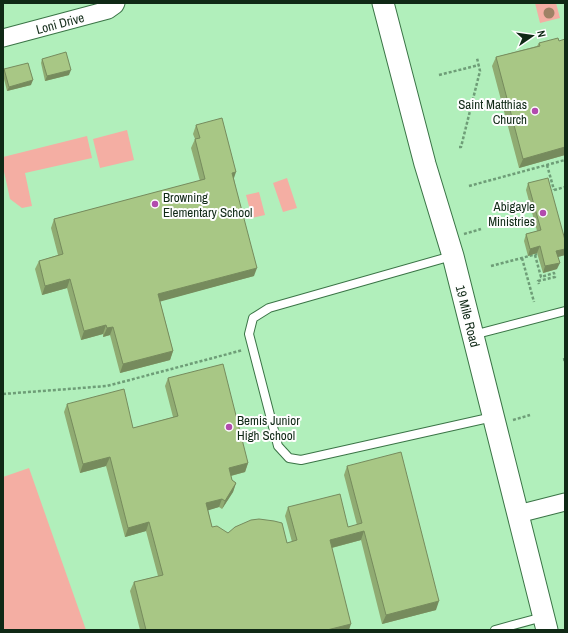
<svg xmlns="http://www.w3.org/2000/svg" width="568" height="633" font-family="'Archivo Narrow',sans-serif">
<rect width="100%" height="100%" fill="#b1efbb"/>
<g fill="#f4aea3">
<polygon points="535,3 556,3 560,18 540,23"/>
<polygon points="127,130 134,160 100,168 93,139"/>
<polygon points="87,136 92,158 25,173 32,206 22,208 10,199 3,167 3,157"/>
<polygon points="287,178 297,208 283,212 273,183"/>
<polygon points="259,192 265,215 252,218 246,195"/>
<polygon points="29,468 86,630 3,630 3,477"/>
</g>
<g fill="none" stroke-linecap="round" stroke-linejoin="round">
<g stroke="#3a7446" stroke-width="10">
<g id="service">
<polyline points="452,256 269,308 253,318 249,334 278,446 289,458 301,460 493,417"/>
<polyline points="473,335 565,311"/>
<polyline points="495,630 543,617"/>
</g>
</g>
<g stroke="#3a7446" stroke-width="19">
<g id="minor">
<polyline points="3,38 108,10 115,5 116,3"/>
<polyline points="518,514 565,502"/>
</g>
</g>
<g stroke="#3a7446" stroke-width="23">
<polyline id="tertiary" points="383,3 425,164 453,256 547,630"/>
</g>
<g stroke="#6e9d77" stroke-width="2.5" stroke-dasharray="3 2" stroke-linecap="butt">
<polyline points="439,75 479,65"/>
<polyline points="459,147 461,147 480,71 477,58"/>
<polyline points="547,165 554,190"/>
<polyline points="469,186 565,160"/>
<polyline points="554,190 565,187"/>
<polyline points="464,234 481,229"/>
<polyline points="535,255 541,277 554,273 555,277 538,281 539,284"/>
<polyline points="522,258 534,302"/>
<polyline points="491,266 537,254"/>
<polyline points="564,358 565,363"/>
<polyline points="3,394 107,386 243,350"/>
<polyline points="513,420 530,415"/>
</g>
<use href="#service" stroke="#fff" stroke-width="8"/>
<use href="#minor" stroke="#fff" stroke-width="17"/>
<use href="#tertiary" stroke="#fff" stroke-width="21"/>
</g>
<circle fill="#9f8265" cx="549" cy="13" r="5.5"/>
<g fill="#90ab72">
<polygon points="539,43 565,155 519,168 492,66 496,57 537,46"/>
<polygon points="42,59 69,75 45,81 41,63"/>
<polygon points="4,69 31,85 7,91 3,75"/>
<polygon points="196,125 234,179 254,276 160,301 173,351 170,360 120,373 110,335 103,337 103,334 81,340 67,288 42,295 35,269 39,261 58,255 51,228 54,219 200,181 191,148 195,139 193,134"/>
<polygon points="528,183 565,255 558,257 557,269 543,273 537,253 528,256 524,241 526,234 537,231 526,190"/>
<polygon points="168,378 248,463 245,472 231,476 232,480 236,483 233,492 222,509 219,507 208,510 212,527 228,533 287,543 292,542 285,516 288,507 348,527 357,525 344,475 347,466 436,610 382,624 361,540 332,548 349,630 140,630 130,591 134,582 158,576 146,531 125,537 106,466 80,473 64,412 67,404 133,428 173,417 165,386"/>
</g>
<g fill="#768b5d">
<polygon points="71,70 69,75 45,81 47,76"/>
<polygon points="33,80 31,85 7,91 9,87"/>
<polygon points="565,147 565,155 519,168 523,159"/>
<polygon points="236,172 233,181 232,173"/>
<polygon points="540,246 537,253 528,256 530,249"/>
<polygon points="565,249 565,255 554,258 556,251"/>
<polygon points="560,263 557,269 543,273 545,266"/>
<polygon points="257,268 254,276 155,303 158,294"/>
<polygon points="70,279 67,288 42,295 45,286"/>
<polygon points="106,325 103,334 81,340 84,331"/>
<polygon points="113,327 110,335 103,337 107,328"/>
<polygon points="173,351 170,360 120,373 123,364"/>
<polygon points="110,457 106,466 80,473 83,464"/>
<polygon points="248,463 245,472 226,477 229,468"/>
<polygon points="236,483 233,492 222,509 225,501"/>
<polygon points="222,499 219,507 203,512 206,503"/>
<polygon points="149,522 146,531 125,537 128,528"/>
<polygon points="364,531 361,540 327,549 330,540"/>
<polygon points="439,601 436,610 382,624 386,615"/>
<polygon points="351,624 349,630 327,630"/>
</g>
<g fill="#a8c785" stroke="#768b5d">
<polygon points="558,38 559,41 565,39 565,147 523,159 496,57 540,46 539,43"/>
<polygon points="66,52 71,70 47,76 42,59"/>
<polygon points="28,63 33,80 9,87 4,69"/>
<polygon points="222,118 236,172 232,173 257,268 158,294 173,351 123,364 113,327 107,328 106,325 84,331 70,279 45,286 39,261 63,254 54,219 205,179 195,139 200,138 196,125"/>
<polygon points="548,178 565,240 565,249 556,251 560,263 545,266 540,246 530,249 526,234 541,230 528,183"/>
<polygon points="223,364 248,463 229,468 232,480 236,483 225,501 222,499 206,503 212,527 217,526 228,533 235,527 251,520 259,519 274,521 282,523 287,543 297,540 288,507 340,494 348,527 362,523 347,466 401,452 439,601 386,615 364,531 330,540 351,624 327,630 146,630 134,582 163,575 149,522 128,528 110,457 83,464 67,404 124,389 133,428 178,416 168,378"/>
</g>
<g fill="#b24bae" stroke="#fefefe" stroke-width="1.5">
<circle cx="535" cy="111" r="4"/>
<circle cx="155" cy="204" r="4"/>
<circle cx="543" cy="213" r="4"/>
<circle cx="229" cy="427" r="4"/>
</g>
<g text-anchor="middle" stroke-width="4" stroke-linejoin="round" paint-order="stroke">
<g font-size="13" fill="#102916" stroke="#fefefe">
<text transform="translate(60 23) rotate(-15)" y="5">Loni Drive</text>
<text transform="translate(468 316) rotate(76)" y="5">19 Mile Road</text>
</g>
<g font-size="13" fill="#102916" stroke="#fefefe" text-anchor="end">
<text x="527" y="109">Saint Matthias<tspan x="527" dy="15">Church</tspan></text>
<text x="163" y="202" text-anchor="start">Browning<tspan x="163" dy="15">Elementary School</tspan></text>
<text x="535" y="211">Abigayle<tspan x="535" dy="15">Ministries</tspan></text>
<text x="237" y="425" text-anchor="start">Bemis Junior<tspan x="237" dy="15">High School</tspan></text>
</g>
</g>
<rect width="568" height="633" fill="none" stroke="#102916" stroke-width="8"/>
<g transform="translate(532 36) rotate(77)" stroke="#fefefe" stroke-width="3" paint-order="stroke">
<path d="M0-3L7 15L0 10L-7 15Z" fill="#102916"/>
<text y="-6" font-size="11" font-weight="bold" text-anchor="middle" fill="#102916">N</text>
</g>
</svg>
